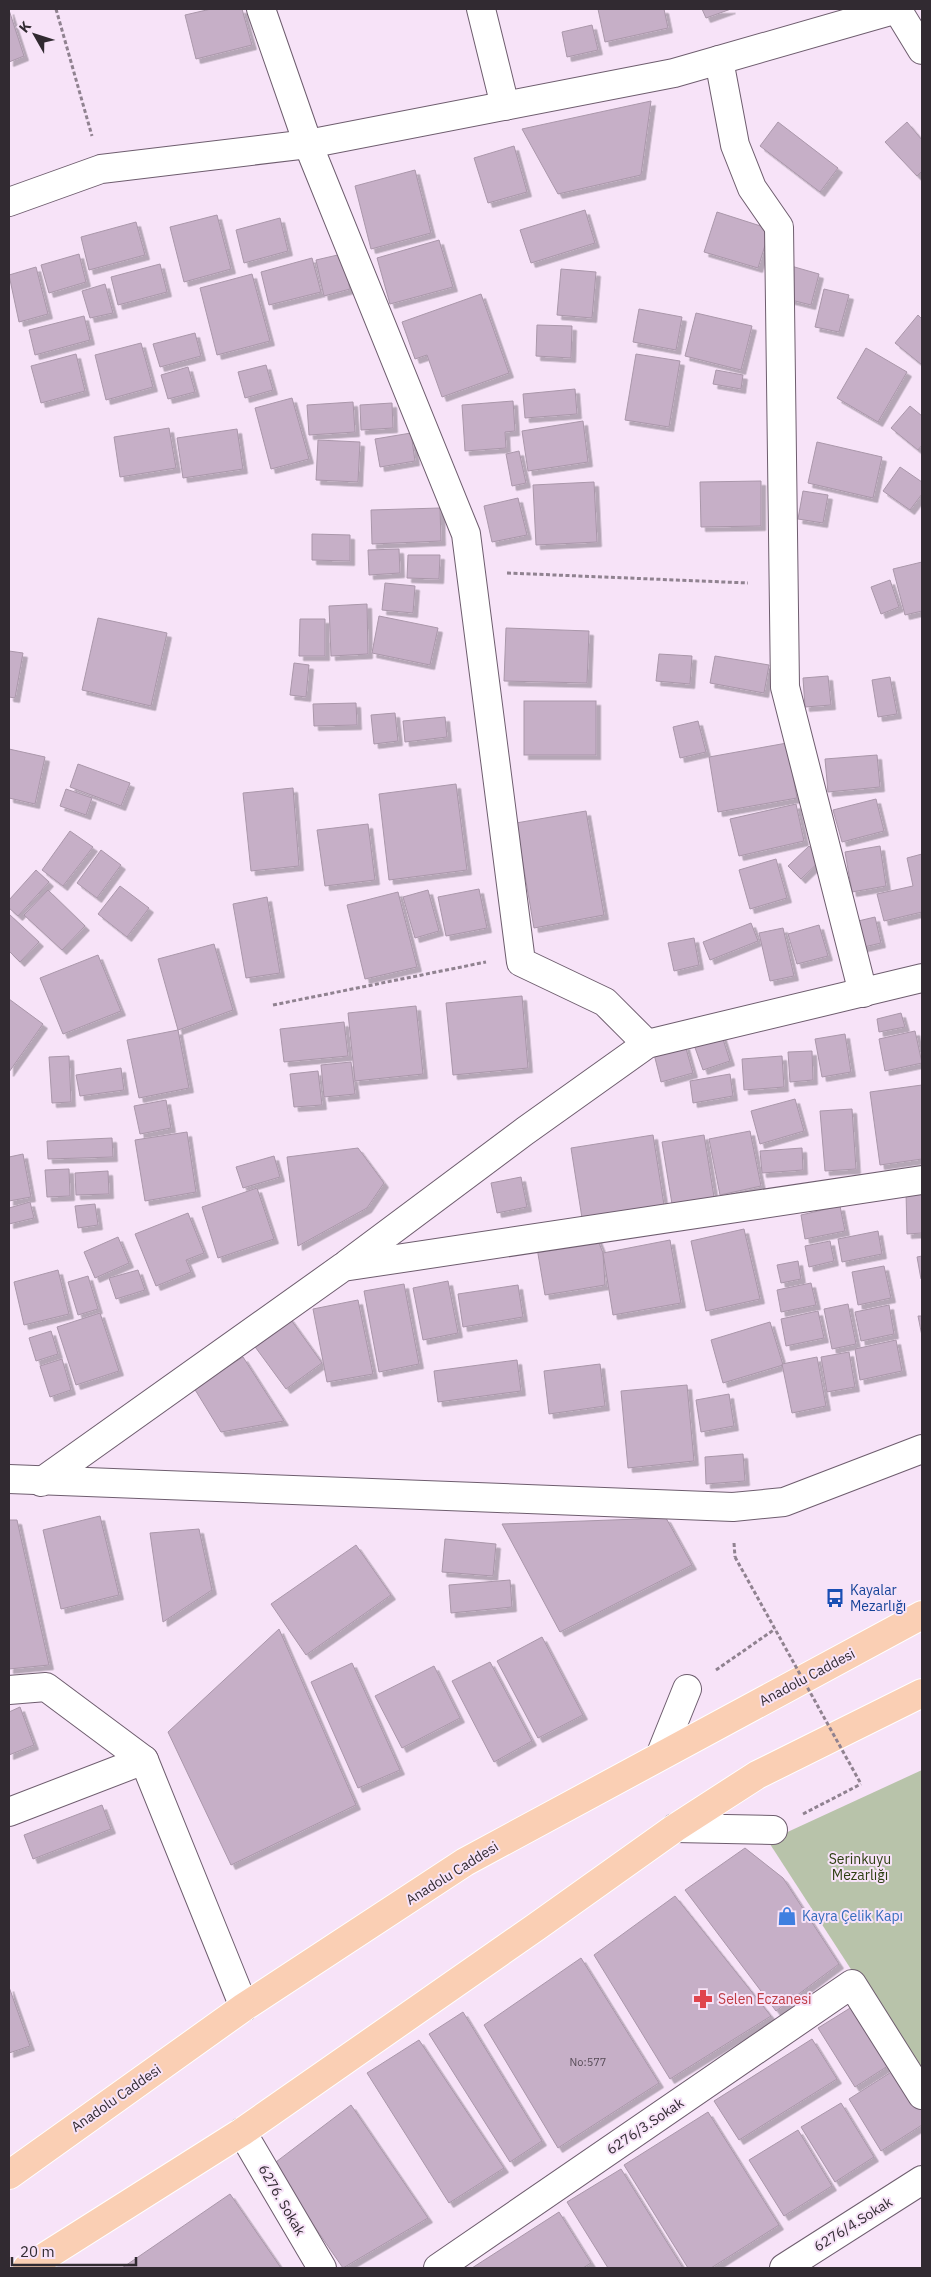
<svg xmlns="http://www.w3.org/2000/svg" width="931" height="2277" font-family="'IBM Plex Sans',sans-serif">
<defs>
<filter id="shadow"><feDropShadow dx="4.5" dy="4.5" stdDeviation="0" flood-color="#0004"/></filter>
</defs>
<rect width="100%" height="100%" fill="#f7e3f8"/>
<polygon fill="#b8c3aa" points="922,1770 922,2079 768,1841"/>
<g fill="#c6afc7" stroke="#aa97aa" filter="url(#shadow)">
<polygon points="211,9 242,9 252,45 196,59 185,15"/>
<polygon points="598,9 664,9 668,28 605,42"/>
<polygon points="702,9 731,9 706,18"/>
<polygon points="9,10 24,56 9,62"/>
<polygon points="592,25 598,50 567,57 562,32"/>
<polygon points="651,101 641,175 558,194 522,129"/>
<polygon points="778,122 838,168 820,192 760,146"/>
<polygon points="907,122 922,140 922,171 917,176 885,142"/>
<polygon points="514,146 527,192 488,203 474,158"/>
<polygon points="415,170 431,233 371,249 355,186"/>
<polygon points="585,210 595,243 531,263 520,230"/>
<polygon points="717,212 770,229 758,268 704,252"/>
<polygon points="217,215 231,269 184,282 170,227"/>
<polygon points="280,218 288,251 244,263 236,230"/>
<polygon points="136,222 145,255 89,270 81,237"/>
<polygon points="439,240 453,287 390,304 377,258"/>
<polygon points="79,254 86,282 49,293 41,265"/>
<polygon points="342,254 350,289 324,296 316,260"/>
<polygon points="312,258 321,292 269,305 261,272"/>
<polygon points="160,264 167,292 118,305 111,277"/>
<polygon points="791,266 819,274 811,305 783,298"/>
<polygon points="36,267 48,314 19,322 9,275"/>
<polygon points="561,269 596,272 592,318 557,315"/>
<polygon points="252,274 270,341 217,355 200,288"/>
<polygon points="105,284 113,313 90,318 82,291"/>
<polygon points="824,289 849,295 839,332 815,327"/>
<polygon points="481,294 509,373 442,397 427,355 415,359 402,322"/>
<polygon points="639,309 682,317 676,350 633,342"/>
<polygon points="696,313 752,326 741,370 685,356"/>
<polygon points="918,315 922,319 922,365 895,343"/>
<polygon points="84,316 90,340 35,355 29,330"/>
<polygon points="537,325 572,326 571,358 536,356"/>
<polygon points="195,333 201,356 160,367 153,344"/>
<polygon points="141,343 153,387 106,400 95,355"/>
<polygon points="866,348 907,372 878,422 837,398"/>
<polygon points="76,354 85,391 41,403 31,366"/>
<polygon points="636,354 680,361 669,427 625,420"/>
<polygon points="266,365 273,390 245,398 238,372"/>
<polygon points="188,367 195,392 168,399 161,375"/>
<polygon points="716,370 743,375 741,389 713,384"/>
<polygon points="575,389 577,414 525,418 523,394"/>
<polygon points="292,398 309,459 271,469 255,408"/>
<polygon points="513,401 515,431 505,432 506,448 465,451 462,405"/>
<polygon points="353,402 355,432 309,435 307,405"/>
<polygon points="392,403 393,428 361,430 360,405"/>
<polygon points="910,406 922,416 922,445 918,450 891,428"/>
<polygon points="583,421 588,462 528,471 522,431"/>
<polygon points="169,428 176,468 120,477 114,437"/>
<polygon points="237,429 243,469 183,478 177,438"/>
<polygon points="411,433 415,461 380,467 375,439"/>
<polygon points="318,440 360,442 358,482 316,480"/>
<polygon points="817,442 882,457 873,498 808,483"/>
<polygon points="519,451 526,483 512,486 506,454"/>
<polygon points="900,467 922,482 922,494 910,510 883,491"/>
<polygon points="761,481 761,526 701,527 700,482"/>
<polygon points="594,482 597,542 536,545 533,485"/>
<polygon points="803,491 828,495 823,523 798,519"/>
<polygon points="518,498 527,535 492,542 484,506"/>
<polygon points="440,508 441,541 372,544 371,510"/>
<polygon points="312,534 350,535 350,561 312,560"/>
<polygon points="399,549 400,573 369,575 368,550"/>
<polygon points="408,555 440,555 439,579 407,578"/>
<polygon points="922,562 922,611 905,615 893,569"/>
<polygon points="890,580 899,607 881,614 871,587"/>
<polygon points="385,583 415,586 413,613 382,610"/>
<polygon points="367,604 368,654 331,656 329,606"/>
<polygon points="379,616 438,628 430,665 372,653"/>
<polygon points="98,618 167,633 151,706 82,690"/>
<polygon points="300,619 325,619 325,656 299,656"/>
<polygon points="506,628 589,631 587,683 504,681"/>
<polygon points="9,651 23,653 15,698 9,697"/>
<polygon points="659,654 692,656 690,684 656,681"/>
<polygon points="715,656 769,665 764,693 710,683"/>
<polygon points="294,663 309,665 306,697 290,695"/>
<polygon points="828,676 831,705 805,707 803,678"/>
<polygon points="890,677 897,714 878,717 872,680"/>
<rect x="524" y="701" width="72" height="54"/>
<polygon points="356,703 357,725 314,726 313,704"/>
<polygon points="395,713 398,741 374,744 371,715"/>
<polygon points="445,717 447,737 405,742 403,721"/>
<polygon points="698,721 706,752 680,758 673,727"/>
<polygon points="787,743 797,798 718,812 709,757"/>
<polygon points="9,749 45,757 35,804 9,798"/>
<polygon points="877,755 880,787 828,792 825,759"/>
<polygon points="78,764 130,783 121,806 70,787"/>
<polygon points="456,784 467,870 389,880 379,794"/>
<polygon points="293,788 299,866 251,871 243,793"/>
<polygon points="66,789 92,798 86,815 60,806"/>
<polygon points="876,799 884,831 842,842 833,810"/>
<polygon points="796,804 804,841 739,856 730,819"/>
<polygon points="586,811 604,915 534,928 516,823"/>
<polygon points="368,824 375,880 325,886 317,830"/>
<polygon points="70,831 93,847 63,886 42,870"/>
<polygon points="809,846 822,859 801,879 788,866"/>
<polygon points="880,846 886,886 852,892 845,852"/>
<polygon points="101,850 121,865 97,898 77,883"/>
<polygon points="922,854 922,912 884,921 877,894 913,886 907,858"/>
<polygon points="776,859 787,898 750,909 739,870"/>
<polygon points="36,870 49,882 18,916 9,908 9,900"/>
<polygon points="120,886 149,908 127,937 98,914"/>
<polygon points="479,889 487,928 446,936 438,897"/>
<polygon points="48,890 85,926 62,950 24,915"/>
<polygon points="428,890 439,931 415,938 403,897"/>
<polygon points="398,892 417,967 365,979 347,905"/>
<polygon points="267,897 280,973 246,978 233,904"/>
<polygon points="9,914 39,942 20,962 9,951"/>
<polygon points="875,917 881,943 860,948 854,922"/>
<polygon points="751,923 758,941 710,960 703,942"/>
<polygon points="819,925 828,956 797,964 788,934"/>
<polygon points="783,928 794,976 770,981 759,933"/>
<polygon points="694,938 699,965 674,971 668,943"/>
<polygon points="214,944 233,1010 178,1030 158,959"/>
<polygon points="98,955 121,1011 63,1034 40,978"/>
<polygon points="522,996 528,1068 453,1075 446,1003"/>
<polygon points="9,999 43,1024 9,1072"/>
<polygon points="416,1006 423,1074 355,1081 348,1013"/>
<polygon points="901,1013 905,1027 879,1032 877,1019"/>
<polygon points="344,1022 348,1056 284,1062 280,1029"/>
<polygon points="178,1030 189,1088 139,1098 127,1040"/>
<polygon points="915,1031 922,1063 885,1071 879,1039"/>
<polygon points="721,1033 730,1061 703,1070 693,1042"/>
<polygon points="845,1034 851,1072 822,1077 815,1039"/>
<polygon points="685,1045 693,1073 661,1082 654,1054"/>
<polygon points="812,1051 813,1080 790,1082 788,1052"/>
<polygon points="69,1056 71,1102 52,1103 49,1057"/>
<polygon points="782,1056 784,1087 744,1090 742,1059"/>
<polygon points="351,1062 355,1094 324,1097 321,1065"/>
<polygon points="121,1068 124,1090 80,1096 76,1075"/>
<polygon points="318,1071 322,1105 294,1107 290,1074"/>
<polygon points="730,1074 733,1096 693,1103 690,1081"/>
<polygon points="922,1085 922,1159 880,1165 870,1092"/>
<polygon points="795,1099 804,1131 760,1144 751,1111"/>
<polygon points="166,1100 171,1128 140,1134 134,1106"/>
<polygon points="852,1109 856,1169 825,1171 820,1111"/>
<polygon points="750,1131 761,1186 720,1195 709,1139"/>
<polygon points="187,1132 196,1192 145,1201 135,1140"/>
<polygon points="653,1135 664,1205 582,1218 571,1148"/>
<polygon points="704,1135 714,1197 672,1204 662,1142"/>
<polygon points="112,1138 113,1157 48,1159 47,1141"/>
<polygon points="358,1148 384,1183 367,1208 298,1246 287,1157"/>
<polygon points="802,1148 803,1170 762,1173 760,1151"/>
<polygon points="23,1154 31,1197 9,1201 9,1157"/>
<polygon points="274,1156 280,1177 243,1188 236,1167"/>
<polygon points="69,1169 70,1196 47,1197 45,1170"/>
<polygon points="108,1171 109,1194 76,1195 75,1173"/>
<polygon points="521,1177 527,1207 497,1213 491,1183"/>
<polygon points="257,1188 274,1239 218,1258 202,1207"/>
<polygon points="906,1192 922,1192 922,1233 907,1234"/>
<polygon points="30,1202 34,1218 9,1224 9,1208"/>
<polygon points="95,1204 98,1225 78,1228 75,1206"/>
<polygon points="840,1206 845,1231 805,1239 801,1215"/>
<polygon points="188,1213 204,1253 186,1260 191,1272 156,1286 135,1234"/>
<polygon points="744,1229 760,1299 706,1311 691,1241"/>
<polygon points="878,1231 882,1254 842,1262 838,1239"/>
<polygon points="118,1237 129,1263 95,1278 84,1252"/>
<polygon points="597,1238 603,1253 605,1285 545,1295 537,1248"/>
<polygon points="670,1240 681,1303 613,1315 603,1253"/>
<polygon points="830,1241 834,1261 809,1267 805,1246"/>
<polygon points="922,1256 922,1279 921,1279 917,1257"/>
<polygon points="798,1261 801,1279 781,1283 777,1265"/>
<polygon points="884,1266 891,1298 858,1305 852,1272"/>
<polygon points="58,1270 69,1314 24,1325 14,1282"/>
<polygon points="138,1270 145,1290 116,1299 109,1278"/>
<polygon points="88,1276 98,1309 78,1315 68,1282"/>
<polygon points="448,1281 458,1333 423,1340 413,1288"/>
<polygon points="811,1283 816,1305 781,1312 777,1290"/>
<polygon points="404,1284 419,1364 379,1372 364,1291"/>
<polygon points="518,1285 523,1317 463,1327 458,1294"/>
<polygon points="358,1300 373,1374 327,1382 313,1309"/>
<polygon points="848,1304 856,1344 832,1349 824,1309"/>
<polygon points="889,1305 894,1334 861,1341 855,1312"/>
<polygon points="818,1311 824,1338 786,1346 781,1319"/>
<polygon points="100,1313 119,1371 76,1385 57,1327"/>
<polygon points="918,1316 922,1316 922,1336"/>
<polygon points="289,1317 322,1363 286,1389 253,1344"/>
<polygon points="770,1322 783,1365 723,1383 711,1340"/>
<polygon points="51,1331 58,1354 36,1361 29,1338"/>
<polygon points="896,1340 902,1371 860,1380 855,1349"/>
<polygon points="849,1352 855,1387 827,1392 821,1357"/>
<polygon points="243,1357 284,1421 221,1432 194,1388"/>
<polygon points="817,1357 826,1406 792,1413 782,1364"/>
<polygon points="62,1359 71,1390 50,1397 40,1366"/>
<polygon points="517,1360 521,1391 438,1402 434,1371"/>
<polygon points="600,1364 605,1406 549,1414 544,1371"/>
<polygon points="687,1385 694,1461 628,1468 621,1391"/>
<polygon points="729,1394 734,1426 701,1432 696,1400"/>
<polygon points="743,1454 745,1481 706,1484 705,1457"/>
<polygon points="100,1516 119,1595 61,1609 43,1530"/>
<polygon points="666,1518 692,1565 560,1632 502,1524"/>
<polygon points="9,1520 17,1520 49,1665 9,1669"/>
<polygon points="199,1529 212,1590 163,1622 150,1533"/>
<polygon points="445,1539 496,1544 493,1576 442,1572"/>
<polygon points="356,1545 391,1595 306,1655 271,1604"/>
<polygon points="510,1580 512,1607 451,1613 449,1585"/>
<polygon points="279,1629 356,1805 231,1865 168,1732"/>
<polygon points="542,1637 583,1715 538,1738 497,1661"/>
<polygon points="490,1662 532,1741 494,1762 452,1681"/>
<polygon points="352,1663 400,1770 358,1788 311,1682"/>
<polygon points="434,1666 460,1718 402,1748 375,1696"/>
<polygon points="20,1707 34,1745 9,1755 9,1712"/>
<polygon points="102,1805 111,1829 33,1859 24,1835"/>
<polygon points="745,1848 783,1878 839,1964 776,2011 685,1890"/>
<polygon points="675,1896 771,2016 670,2079 594,1955"/>
<polygon points="581,1958 659,2083 558,2148 484,2025"/>
<polygon points="9,1987 30,2046 9,2053"/>
<polygon points="855,2005 891,2064 855,2087 818,2028"/>
<polygon points="463,2012 542,2141 510,2162 429,2034"/>
<polygon points="812,2039 837,2079 739,2140 714,2101"/>
<polygon points="419,2040 504,2168 449,2203 367,2073"/>
<polygon points="896,2069 922,2111 922,2125 881,2151 849,2099"/>
<polygon points="841,2103 874,2157 835,2182 801,2127"/>
<polygon points="351,2105 428,2218 343,2268 272,2165"/>
<polygon points="708,2112 779,2225 711,2268 688,2268 624,2165"/>
<polygon points="798,2130 832,2186 784,2216 749,2160"/>
<polygon points="621,2169 683,2268 608,2268 567,2202"/>
<polygon points="230,2194 281,2268 122,2268"/>
<polygon points="559,2212 591,2263 583,2268 472,2268"/>
</g>
<g fill="none" stroke-linecap="round" stroke-linejoin="round">
<g stroke="#6e5d6e" stroke-width="30">
<g id="pedestrian">
<polyline points="660,1756 687,1689"/>
<polyline points="675,1828 773,1830"/>
</g>
</g>
<g stroke="#6e5d6e" stroke-width="30">
<g id="minor">
<polyline points="261,9 308,144 466,534 521,962 605,1002 647,1044"/>
<polyline points="481,9 505,106"/>
<polyline points="897,9 922,50"/>
<polyline points="719,60 735,145 752,188 779,227 785,687 863,993"/>
<polyline points="347,1264 525,1131 647,1044 922,978"/>
<polyline points="9,1479 733,1507 784,1502 922,1449"/>
<polyline points="41,1482 343,1267 922,1180"/>
<polyline points="9,1690 46,1687 144,1760 244,2007"/>
<polyline points="9,1812 144,1760"/>
<polyline points="242,2132 322,2268"/>
<polyline points="438,2268 852,1984 922,2095"/>
<polyline points="784,2268 922,2180"/>
</g>
</g>
<g stroke="#6e5d6e" stroke-width="30">
<polyline id="tertiary" points="9,202 101,169 308,144 674,73 897,9"/>
</g>
<g stroke="#fff" stroke-width="30">
<g id="trunk">
<polyline points="9,2175 244,2007 465,1862 922,1615"/>
<polyline points="27,2268 242,2132 536,1927 675,1828 757,1775 922,1693"/>
</g>
</g>
<g stroke="#908290" stroke-width="3" stroke-dasharray="4 2.5" stroke-linecap="butt">
<polyline points="56,9 92,136"/>
<polyline points="507,573 748,583"/>
<polyline points="273,1005 486,962"/>
<polyline points="734,1543 735,1557"/>
<polyline points="716,1670 775,1629"/>
<polyline points="803,1814 861,1784"/>
</g>
<use href="#pedestrian" stroke="#fff" stroke-width="28"/>
<use href="#minor" stroke="#fff" stroke-width="28"/>
<use href="#tertiary" stroke="#fff" stroke-width="28"/>
<use href="#trunk" stroke="#facfb4" stroke-width="28"/>
<polyline stroke="#908290" stroke-width="3" stroke-dasharray="4 2.5" stroke-linecap="butt" points="735,1557 861,1784"/>
</g>
<defs>
<g id="bus-bare" transform="scale(1.5)"><path d="M-5-6H5V4H4V6H2V4H-2V6H-4V4H-5ZM-3.5-4V0h7V-4ZM-3.5 1.2v1.5H-2V1.2ZM2 1.2v1.5H3.5V1.2Z" fill="#1a4fb4" stroke="#f7e3f8" stroke-width="2.5" paint-order="stroke"/></g>
<g id="shop-bare" transform="scale(1.5)"><path d="M-5-2.5h2.3a2.7 3.5 0 0 1 5.4 0H5L5.5 6h-11ZM-1.5-2.5h3a1.5 2.3 0 0 0-3 0Z" fill="#3f7fe0" stroke="#f7e3f8" stroke-width="2.5" paint-order="stroke"/></g>
<g id="pharmacy-bare" transform="scale(1.5)"><path d="M-2-6h4v4h4v4h-4v4h-4v-4h-4v-4h4Z" fill="#e0444e" stroke="#f7e3f8" stroke-width="2.5" paint-order="stroke"/></g>
</defs>
<g fill-rule="evenodd">
<use href="#bus-bare" x="835" y="1598"/>
<use href="#shop-bare" x="787" y="1916"/>
<use href="#pharmacy-bare" x="703" y="1999"/>
</g>
<g text-anchor="middle" stroke-width="4" stroke-linejoin="round" paint-order="stroke">
<g font-size="11" fill="#564b56">
<text x="588" y="2066">No:577</text>
</g>
<g font-size="14" fill="#164399" stroke="#f7e3f8" text-anchor="start">
<text x="850" y="1595">Kayalar<tspan x="850" dy="16">Mezarlığı</tspan></text>
</g>
<g font-size="14" fill="#312a31" stroke="#f7e3f8">
<text transform="translate(807 1677) rotate(-28)" y="5">Anadolu Caddesi</text>
<text transform="translate(452 1873) rotate(-32)" y="5">Anadolu Caddesi</text>
<text transform="translate(116 2098) rotate(-35)" y="5">Anadolu Caddesi</text>
<text transform="translate(645 2126) rotate(-34)" y="5">6276/3.Sokak</text>
<text transform="translate(282 2200) rotate(60)" y="5">6276. Sokak</text>
<text transform="translate(853 2224) rotate(-32)" y="5">6276/4.Sokak</text>
</g>
<g font-size="14" fill="#2d3f11" stroke="#f7e3f8">
<text x="860" y="1864">Serinkuyu<tspan x="860" dy="16">Mezarlığı</tspan></text>
</g>
<g font-size="14" fill="#366cbe" stroke="#f7e3f8" text-anchor="start">
<text x="802" y="1921">Kayra Çelik Kapı</text>
</g>
<g font-size="14" fill="#be3a42" stroke="#f7e3f8" text-anchor="start">
<text x="718" y="2004">Selen Eczanesi</text>
</g>
</g>
<rect width="931" height="2277" fill="none" stroke="#312a31" stroke-width="20"/>
<g transform="translate(35 35) rotate(309)" stroke="#f7e3f8" stroke-width="4" paint-order="stroke">
<path d="M0-4L9 19L0 12L-9 19Z" fill="#312a31"/>
<text y="-8" font-size="14" font-weight="bold" text-anchor="middle" fill="#312a31">K</text>
</g>
<path d="M12 2257v8h124v-8" fill="none" stroke="#312a31" stroke-width="2.5"/>
<text x="20" y="2257" font-size="15" fill="#312a31" stroke="#f7e3f8" stroke-width="4" paint-order="stroke">20 m</text>
</svg>
